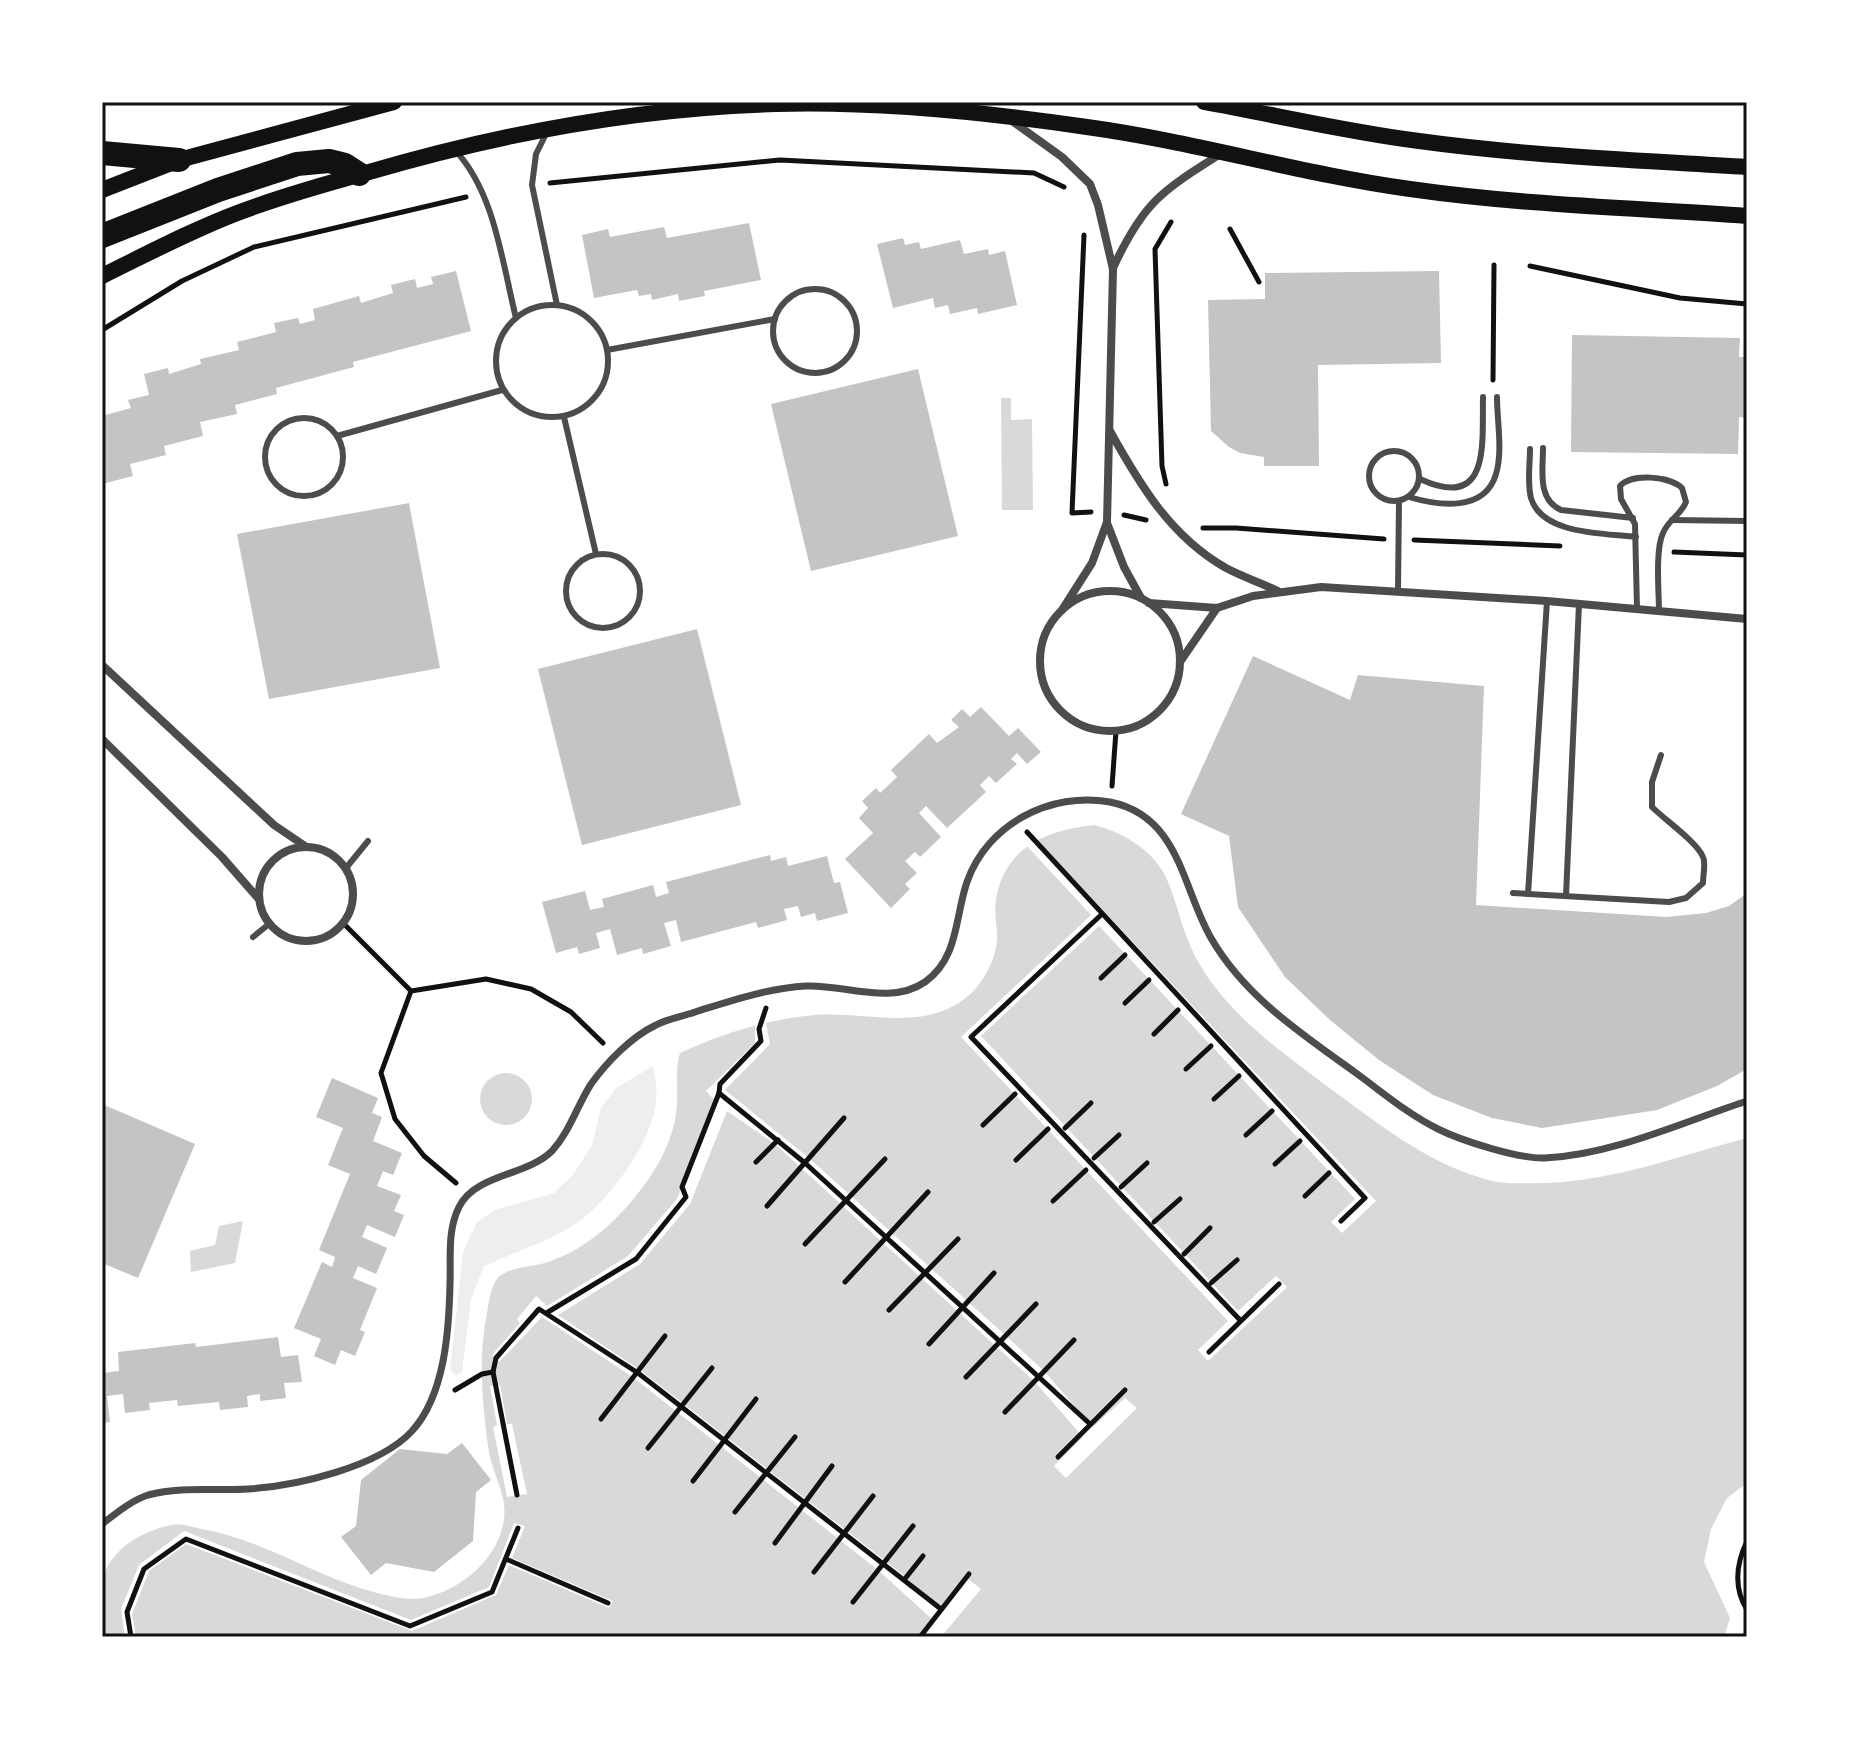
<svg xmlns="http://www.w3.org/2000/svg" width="1849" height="1739" font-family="'Work Sans',sans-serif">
<rect width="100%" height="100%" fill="#fff"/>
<path fill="#eee" d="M653,1066c3,11 4,25 3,37 -6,44 -53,108 -92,128 -26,14 -54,23 -80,35l-13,33 -9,74 -7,2 -5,-5 13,-118 14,-30 18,-12 59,-17 19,-18 19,-30 9,-37 15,-20z"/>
<g fill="#d9d9d9">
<polygon points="1001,398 1011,398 1011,420 1032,419 1033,510 1002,510"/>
<path d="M1094,825c29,7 63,27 74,57 10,25 15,50 27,74 28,54 81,92 129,128 50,36 100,78 161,95 19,6 41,4 61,4 72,-3 132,-27 201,-45v345l-20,15 -16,31 -7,33 26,56 -6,19h-1622c0,-16 -4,-46 1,-60 4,-15 18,-29 30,-37 12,-7 26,-13 39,-15 9,-2 21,2 30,4 65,12 114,48 175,64 17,4 37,9 54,3 39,-11 78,-49 73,-92 -3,-20 -14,-38 -16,-58 -6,-44 -10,-89 -1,-133 2,-11 4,-31 14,-38 14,-9 32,-8 47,-13 40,-13 72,-44 97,-78 17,-22 32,-55 32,-83 1,-17 -2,-32 3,-48 42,-19 87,-34 135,-38 52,-4 109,18 153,-19 16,-13 29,-39 29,-59 0,-12 -3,-25 -1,-37 8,-53 51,-70 98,-75z"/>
<circle cx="506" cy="1099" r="26"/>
<polygon points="243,1221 235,1263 191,1272 190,1251 215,1245 219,1226"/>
</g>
<g fill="#fff">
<polygon points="1036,839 1376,1201 1342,1233 1331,1222 1355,1199 1099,926 981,1036 1238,1311 1276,1276 1287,1287 1208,1361 1198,1350 1228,1321 961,1037 1091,915 1027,846"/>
<polygon points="766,1023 770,1044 725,1090 809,1158 1006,1336 1044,1371 1093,1427 1125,1398 1137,1408 1066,1478 1054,1466 1083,1437 1035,1382 775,1144 727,1111 690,1204 640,1264 558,1315 640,1370 906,1577 939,1612 967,1578 981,1589 941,1637 920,1637 933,1620 878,1570 634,1378 542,1317 499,1362 492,1355 520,1323 517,1319 536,1296 547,1306 628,1256 677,1199 716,1102 706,1091 755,1043 755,1026"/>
<polygon points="500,1385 507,1424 512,1424 527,1494 507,1497 493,1427 497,1425 490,1386"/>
<polygon points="514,1523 525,1526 512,1558 613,1601 609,1608 509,1565 496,1595 412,1631 186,1544 149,1571 132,1614 136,1637 125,1637 121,1609 139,1565 184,1531 411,1620 489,1587"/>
</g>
<g fill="#c4c4c4">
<polygon points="749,223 761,280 704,291 705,296 679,301 678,294 652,300 651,294 639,296 637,290 594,298 582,235 608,229 610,237 664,227 667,238"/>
<polygon points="903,238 905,245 919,242 921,249 960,240 964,254 988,249 989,255 1005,251 1017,305 978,314 977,308 950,314 948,305 935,308 933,298 893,308 877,244"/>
<polygon points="456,271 471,331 353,362 354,367 276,388 277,394 235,405 237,414 200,422 203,436 164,446 166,455 130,464 133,476 102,484 102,416 131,408 128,400 149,395 144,374 168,368 169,374 201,364 200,359 239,350 237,342 276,332 274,323 298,318 300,324 315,320 313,309 359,296 361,303 393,293 391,285 415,279 417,288 433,284 431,277"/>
<polygon points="1439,271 1441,363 1318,365 1319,466 1264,466 1264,457 1240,453 1229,447 1211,431 1208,300 1265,299 1265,273"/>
<polygon points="1572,335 1740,338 1739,357 1747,357 1747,418 1739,417 1738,454 1571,452"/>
<polygon points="918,369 958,536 811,571 771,404"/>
<polygon points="409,503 440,668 269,699 237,534"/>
<polygon points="697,629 741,805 582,845 538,669"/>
<polygon points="1253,656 1350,700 1358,675 1484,686 1476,905 1667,917 1706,913 1729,906 1747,893 1747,1069 1717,1086 1657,1110 1542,1128 1492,1118 1433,1095 1379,1060 1330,1020 1285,977 1238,907 1229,836 1181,814"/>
<polygon points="981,707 1009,736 1018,728 1041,752 1027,764 1017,753 1011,759 1017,764 996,783 989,776 980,785 986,792 947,828 926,806 919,813 941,837 920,857 915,852 905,861 917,873 905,884 910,889 891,908 845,859 873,833 859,818 868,808 862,801 876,788 880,793 897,777 891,770 929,734 937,743 959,727 951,720 962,709 970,717"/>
<polygon points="770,855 771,861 786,857 788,866 827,856 834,883 840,882 848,913 817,921 815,913 801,917 798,906 784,909 787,920 758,928 756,922 681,942 676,920 664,923 671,946 643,954 642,948 617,955 610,929 596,933 600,948 579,954 577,947 556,953 542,902 585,891 590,910 604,907 602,899 653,885 656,897 669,893 666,882"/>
<polygon points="332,1078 378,1098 372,1113 382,1117 373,1141 402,1153 393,1175 383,1171 377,1186 401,1195 394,1211 404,1215 395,1237 367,1225 362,1237 387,1248 376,1274 358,1266 353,1278 377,1288 360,1330 365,1332 355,1356 341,1350 335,1365 314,1356 321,1339 294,1328 322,1262 332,1267 335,1257 319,1250 350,1174 328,1165 343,1128 316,1117"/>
<polygon points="102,1104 195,1144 138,1278 102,1263"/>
<polygon points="278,1337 281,1357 298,1355 302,1382 284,1383 286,1398 260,1401 260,1394 247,1396 248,1407 220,1410 219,1402 178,1406 177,1400 149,1403 150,1410 125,1413 123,1394 107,1396 110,1422 102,1423 102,1373 119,1371 118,1352 195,1343 196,1347"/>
<polygon points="462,1443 491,1480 476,1492 473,1541 434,1572 386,1563 371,1575 341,1537 356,1526 361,1480 400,1449 447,1454"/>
</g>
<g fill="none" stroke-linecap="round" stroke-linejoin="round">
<g stroke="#111" stroke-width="5">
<polyline points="550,183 780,160 1034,173 1064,187"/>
<polyline points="1230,229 1259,282"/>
<polyline points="1084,235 1072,513 1091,512"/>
<polyline points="1530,266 1680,298 1747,304"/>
<polyline points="102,330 182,281 254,247 466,197"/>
<polyline points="1493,380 1494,265"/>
<polyline points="1166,484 1162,466 1155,249 1171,222"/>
<polyline points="1124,515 1146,520"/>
<polyline points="1203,528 1236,528 1384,539"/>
<polyline points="1414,540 1560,546"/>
<polyline points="1674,552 1747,555"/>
<polyline points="1112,786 1116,731"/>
<polyline points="1027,832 1365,1198 1341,1221"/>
<polyline points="1102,914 971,1037 1240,1320"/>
<polyline points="343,923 411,991 381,1073 395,1119 424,1156 456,1183"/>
<polyline points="1101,978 1125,955"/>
<polyline points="411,991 486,979 531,989 571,1012 603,1043"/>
<polyline points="1125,1003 1149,980"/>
<polyline points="766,1008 759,1029 761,1041 720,1084 719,1093 805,1163 1090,1424"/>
<polyline points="1154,1034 1178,1010"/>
<polyline points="1186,1069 1211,1046"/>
<polyline points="1214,1099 1239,1076"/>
<polyline points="983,1125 1015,1094"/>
<polyline points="1065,1128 1091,1103"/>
<polyline points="1246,1135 1272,1111"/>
<polyline points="1094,1158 1119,1135"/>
<polyline points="1016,1160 1048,1129"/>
<polyline points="756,1162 778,1140"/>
<polyline points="1275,1164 1300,1141"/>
<polyline points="1121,1187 1147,1163"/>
<polyline points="1305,1196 1329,1173"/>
<polyline points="1053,1201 1086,1170"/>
<polyline points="767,1206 844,1118"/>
<polyline points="1154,1222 1180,1199"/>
<polyline points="805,1244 885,1159"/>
<polyline points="1184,1254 1210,1228"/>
<polyline points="845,1282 928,1192"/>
<polyline points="1211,1283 1237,1260"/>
<polyline points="889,1310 958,1239"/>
<polyline points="548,1312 636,1259 686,1197 682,1187 719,1093"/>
<polyline points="929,1344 994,1273"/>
<polyline points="1209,1352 1279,1284"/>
<polyline points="966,1377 1036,1304"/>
<polyline points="455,1390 482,1374 493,1372"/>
<polyline points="1005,1412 1074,1340"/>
<polyline points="601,1419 665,1336"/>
<polyline points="648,1448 712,1368"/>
<polyline points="1058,1457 1125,1390"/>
<polyline points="693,1481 756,1399"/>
<polyline points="517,1495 493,1372 496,1358 539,1309 638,1373 941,1609"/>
<polyline points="735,1512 795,1437"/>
<path d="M1747,1541c-11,23 -14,46 0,69"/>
<polyline points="775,1543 832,1466"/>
<polyline points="506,1559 608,1603"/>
<polyline points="814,1572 873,1496"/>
<polyline points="904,1580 923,1556"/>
<polyline points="853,1602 913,1526"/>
<polyline points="131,1637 127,1612 144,1569 186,1539 410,1626 492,1592 518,1528"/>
<polyline points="920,1637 969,1574"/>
</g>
<g stroke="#4c4c4c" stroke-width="6">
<polyline points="546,134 536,154 532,185 557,305"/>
<path d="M455,150c40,43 47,112 61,168"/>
<circle cx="815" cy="331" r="42"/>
<circle cx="552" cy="361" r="56"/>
<polyline points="607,350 775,319"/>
<polyline points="564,417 596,554"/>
<circle cx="304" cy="457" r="39"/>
<polyline points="337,436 502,390"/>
<path d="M1543,448c0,23 -6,51 18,62l72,8"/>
<path d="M1530,449c0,16 -3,34 1,49 11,37 73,35 105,39"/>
<circle cx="1394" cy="476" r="25"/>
<path d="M1420,479c71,33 62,-36 63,-82"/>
<path d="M1409,497c30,9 76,15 87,-23 7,-23 1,-53 1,-77"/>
<polyline points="1672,520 1747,521"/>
<circle cx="603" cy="591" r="37"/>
<polyline points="1398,590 1399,501"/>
<path d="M1637,609l-2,-85 -14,-25 -1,-13c12,-13 50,-10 62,2l4,14c-5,13 -18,18 -23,31 -8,17 -4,59 -4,79"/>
<polyline points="346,868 368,841"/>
<path d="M1513,893l156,9 17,-4 17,-15c0,-8 3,-20 0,-26 -6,-15 -38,-37 -51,-50v-25l9,-27"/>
<polyline points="1528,894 1547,601"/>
<polyline points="1566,896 1579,604"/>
<polyline points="253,937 269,924"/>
</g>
<path stroke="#4c4c4c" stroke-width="7" d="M102,1524c13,-10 30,-24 46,-29 34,-9 66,-4 100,-6 48,-3 131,-22 164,-58 33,-36 37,-101 38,-147 1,-26 -3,-53 9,-77 16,-33 68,-31 93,-56 18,-20 25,-45 39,-67 16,-22 40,-47 65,-59 13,-7 29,-9 42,-14 35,-11 71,-23 108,-25 38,-2 84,20 119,-4 34,-24 30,-66 42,-100 20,-58 84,-91 143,-80 70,14 72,86 101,136 34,59 91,96 145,135 26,19 53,42 82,56 24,12 81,30 107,29 67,-3 138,-36 202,-57"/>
<g stroke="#4c4c4c" stroke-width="8">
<polyline points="1012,121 1062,157 1090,184 1098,205 1113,269 1107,522 1092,563 1062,610"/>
<path d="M1113,268c31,-67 49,-77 109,-115"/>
<path d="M1110,431c30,54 61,106 116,137 17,9 35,15 52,23"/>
<polyline points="1107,523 1124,567 1141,598"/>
<circle cx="1110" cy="661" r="70"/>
<polyline points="1149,603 1217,608 1253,596 1321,587 1547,601 1747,619"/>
<polyline points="1180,662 1217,608"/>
<polyline points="102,665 274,825 305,846"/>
<polyline points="102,739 222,857 258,898"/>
<circle cx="306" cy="894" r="47"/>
</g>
<g stroke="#111" stroke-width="16">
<path d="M1204,102c72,13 143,30 215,39 109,15 219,19 328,26"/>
<polyline points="102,190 179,160 394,102"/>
<path d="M102,276c45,-22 90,-46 138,-64 42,-16 85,-28 129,-40 133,-39 267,-64 407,-68 103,-3 209,8 311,23 109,15 214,47 323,62 112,16 225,19 337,27"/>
</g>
<g stroke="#111" stroke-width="24">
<polyline points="102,153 179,160"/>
<polyline points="102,236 218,190 297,164 329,161 345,165 359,174"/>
</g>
</g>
<rect width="1849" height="1739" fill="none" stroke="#ffffff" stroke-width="208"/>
<rect x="104" y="104" width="1641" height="1531" fill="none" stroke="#111" stroke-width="3"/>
</svg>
